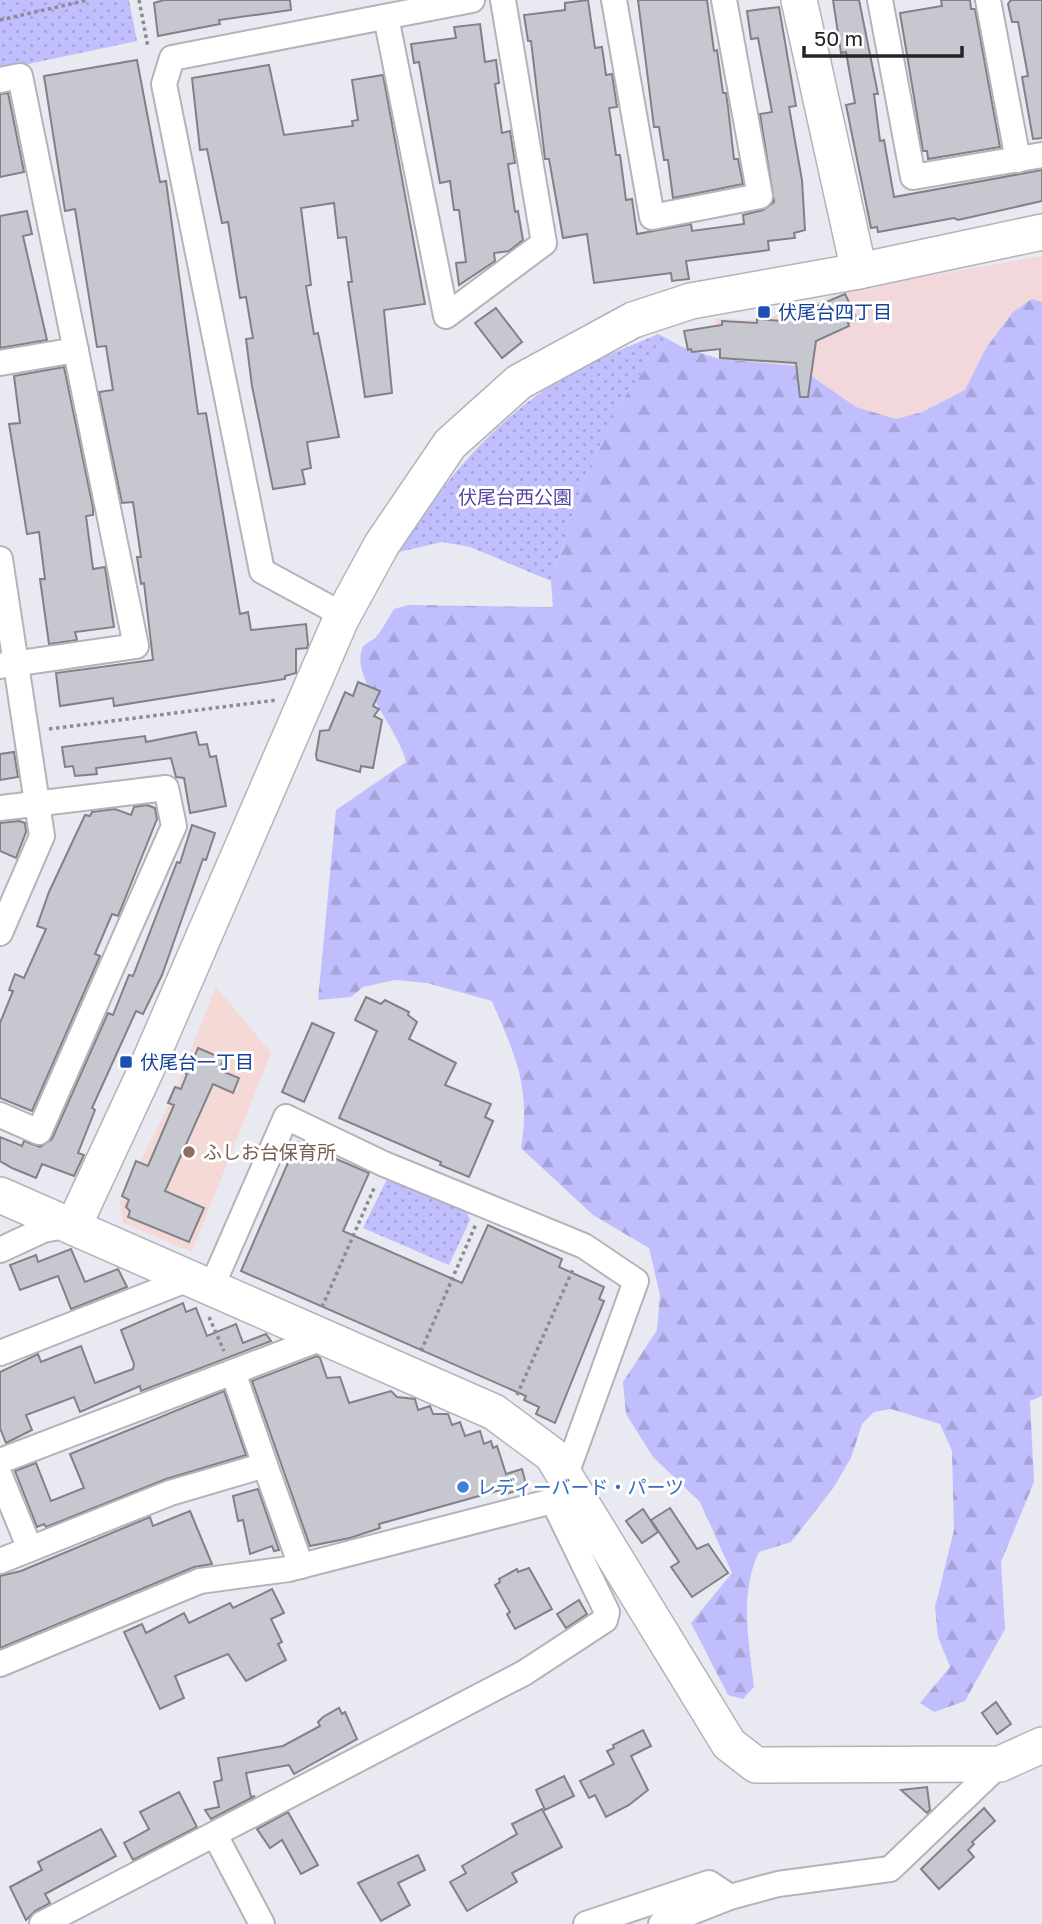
<svg xmlns="http://www.w3.org/2000/svg" width="1042" height="1924" font-family="'Golos Text','Noto Sans JP',sans-serif">
<defs>
<pattern id="forest-firs" width="22" height="20" patternUnits="userSpaceOnUse" patternTransform="scale(1.75)"><rect width="22" height="20" fill="#c1befd"/><path d="M5 1l3.5 6h-7zM16 11l3.5 6h-7z" fill="#a6a3d9"/></pattern>
<pattern id="park-dots" width="8" height="8" patternUnits="userSpaceOnUse" patternTransform="scale(1.75)"><rect width="8" height="8" fill="#c1befd"/><path d="M2 2h.1M6 6h.1" fill="none" stroke="#a6a3d9" stroke-width="1.8" stroke-linecap="round"/></pattern>
</defs>
<rect width="100%" height="100%" fill="#e9e9f1"/>
<polygon fill="#f3d8db" points="1042,256 1042,302 1032,299 986,348 965,390 922,412 896,419 856,407 797,366 719,359 715,318 750,320 801,311 838,292"/>
<polygon fill="#f4d9d6" points="216,987 271,1053 192,1252 123,1223 120,1201 170,1103"/>
<path fill="url(#forest-firs)" d="M1032,299l10,3v1094l-12,5 4,81 -33,80 4,67 -40,72 -31,11 -14,-9 30,-36 -12,-30 -3,-30 19,-77 -2,-79 -12,-27 -49,-15 -17,3 -12,12 -11,34 -17,29 -43,55 -32,10c-20,41 -10,91 -5,135l-11,12 -15,-4 -37,-72 41,-50 -32,-71 -47,-45 -27,-43 -3,-32 34,-52 3,-35 -11,-47 -56,-33 -72,-67c10,-61 -6,-93 -29,-147l-65,-18 -32,-3 -32,7 -12,10 -33,3 18,-190 70,-48c-6,-31 -58,-87 -43,-115 3,-4 9,-6 13,-10 7,-8 12,-19 18,-28l15,-4 144,2 -2,-26 38,-114 39,-76 40,-52 12,7 39,13 78,7 59,41 40,12 26,-7 43,-22 21,-42 27,-36z"/>
<g fill="url(#park-dots)">
<polygon points="0,0 129,0 137,41 0,70"/>
<path d="M658,334l10,5 -40,52 -39,76 -38,114 -81,-34 -28,-5 -43,10c44,-72 104,-143 180,-183 25,-14 53,-23 79,-35z"/>
<polygon points="394,1176 467,1212 470,1220 449,1265 363,1228 386,1181"/>
</g>
<g fill="#c7c7cf" stroke="#818188" stroke-width="2">
<polygon points="164,0 290,0 291,10 219,20 220,24 158,36 154,3"/>
<polygon points="588,0 595,48 602,47 606,75 612,74 617,107 609,108 616,155 620,155 626,200 632,199 637,234 691,224 692,231 744,224 743,215 763,210 774,202 760,114 772,112 758,38 751,39 747,11 779,7 796,106 789,107 802,180 805,230 794,233 795,238 768,241 769,250 686,261 689,279 672,281 671,273 594,283 587,234 563,238 549,159 545,159 531,41 528,41 524,15 565,10 565,3"/>
<polygon points="638,0 707,0 714,51 717,50 723,93 726,93 728,107 734,159 738,159 743,184 673,198 668,160 664,160 659,127 654,127"/>
<polygon points="833,0 859,0 878,94 874,94 880,141 884,140 894,197 1042,170 1042,201 958,220 954,218 878,232 877,227 871,228 846,105 855,103 846,52 841,53"/>
<polygon points="941,0 970,0 971,9 975,9 1000,147 928,159 927,151 923,151 900,13 942,6"/>
<polygon points="1011,0 1042,0 1042,138 1033,139 1022,77 1028,76 1018,22 1012,22 1008,4"/>
<polygon points="480,24 485,62 496,60 499,83 495,84 502,133 510,131 515,163 508,164 515,212 518,211 523,240 509,251 494,253 495,261 459,285 456,263 466,262 459,210 454,210 450,181 440,183 419,62 414,63 411,44 456,38 454,27"/>
<polygon points="137,60 160,182 166,181 198,414 206,413 240,614 248,612 251,630 306,624 308,644 307,648 296,649 296,673 285,676 285,679 114,706 113,698 60,706 56,673 153,660 144,583 141,584 137,557 141,557 133,502 122,503 99,392 113,390 106,346 97,347 75,209 65,211 44,76"/>
<polygon points="269,65 284,135 353,126 352,121 358,120 352,80 383,75 425,304 384,310 392,393 365,397 348,282 352,282 346,237 338,238 334,203 301,208 311,285 306,286 314,334 318,333 339,437 307,442 311,468 302,470 305,484 273,489 252,386 246,339 253,338 246,297 240,298 228,222 222,223 207,149 200,150 192,78"/>
<polygon points="8,93 24,172 0,177 0,94"/>
<polygon points="27,211 32,234 23,236 47,340 0,348 0,216"/>
<polygon points="845,294 857,319 848,323 849,326 816,341 808,397 800,397 796,363 720,358 720,349 692,352 691,349 688,350 684,331 722,325 722,321 757,323 757,319 782,321"/>
<polygon points="496,308 522,342 502,358 475,323"/>
<polygon points="64,367 93,508 93,515 86,516 93,569 105,567 114,627 75,632 77,640 49,644 40,579 45,579 39,532 27,534 9,424 20,423 14,376"/>
<polygon points="358,682 380,691 373,706 379,709 374,716 382,720 373,768 361,766 360,772 317,760 316,755 320,731 329,730 345,692 353,696"/>
<polygon points="196,732 199,745 207,744 210,757 216,756 226,806 190,813 184,778 176,777 171,758 96,768 97,774 75,776 73,766 65,767 62,747 145,736 146,742"/>
<polygon points="14,752 18,777 0,780 0,754"/>
<polygon points="147,805 155,808 157,819 118,916 112,914 95,954 100,956 32,1111 0,1098 0,1023 13,991 9,990 15,974 24,978 46,929 37,926 49,892 85,815 90,816 92,812 115,809 131,815 134,807"/>
<polygon points="19,821 25,823 26,832 16,858 0,851 0,823"/>
<polygon points="192,825 215,833 206,860 203,859 162,975 143,1014 136,1011 92,1108 95,1110 78,1153 84,1155 74,1176 42,1164 36,1178 12,1168 0,1161 0,1137 22,1146 24,1141 40,1147 52,1139 108,1013 113,1015 129,975 133,976 177,862 180,863"/>
<polygon points="366,997 381,1004 385,1000 409,1012 408,1015 417,1022 409,1039 456,1063 445,1085 491,1104 485,1117 493,1121 469,1177 440,1165 441,1162 339,1118 377,1031 355,1020"/>
<polygon points="312,1023 334,1033 304,1102 282,1092"/>
<polygon points="198,1048 224,1059 219,1070 239,1078 233,1093 213,1084 165,1191 204,1208 189,1242 128,1217 130,1211 126,1207 129,1200 122,1196 136,1161 148,1166 174,1105 168,1103 175,1087 181,1089 187,1074 177,1069 183,1055 193,1060"/>
<polygon points="297,1142 369,1173 343,1231 462,1283 488,1225 562,1259 559,1267 604,1287 599,1299 604,1301 555,1423 536,1414 539,1407 524,1400 526,1396 241,1271"/>
<polygon points="71,1249 85,1282 118,1269 127,1287 71,1309 58,1276 20,1290 10,1265 36,1255 38,1262"/>
<polygon points="183,1303 186,1312 196,1308 207,1336 236,1324 243,1343 266,1334 271,1341 141,1391 140,1386 80,1412 74,1397 26,1415 32,1430 6,1443 0,1428 0,1372 38,1354 41,1362 81,1346 95,1383 133,1369 134,1364 121,1330"/>
<polygon points="317,1356 320,1358 327,1378 340,1377 349,1403 391,1391 397,1397 415,1399 418,1410 430,1406 433,1414 448,1414 452,1425 460,1422 465,1436 480,1431 484,1444 491,1441 493,1448 497,1446 506,1474 522,1469 527,1488 505,1494 504,1489 379,1524 380,1528 350,1538 310,1546 252,1381"/>
<polygon points="224,1391 246,1455 166,1479 46,1527 44,1524 37,1527 15,1471 36,1463 51,1501 84,1488 70,1454"/>
<polygon points="258,1489 279,1550 274,1551 272,1546 250,1554 243,1520 238,1521 233,1496"/>
<polygon points="670,1508 697,1549 708,1544 728,1573 692,1597 671,1567 679,1562 651,1520"/>
<polygon points="643,1509 658,1532 642,1543 626,1521"/>
<polygon points="190,1511 212,1564 194,1567 0,1648 0,1576 21,1571 150,1517 153,1526"/>
<polygon points="529,1568 552,1609 515,1629 507,1614 510,1612 495,1585 500,1582 499,1579 517,1569 518,1572"/>
<polygon points="272,1589 284,1613 271,1619 282,1642 278,1644 286,1660 246,1681 228,1654 175,1676 184,1698 160,1709 124,1632 142,1624 146,1633 184,1613 189,1623 230,1603 233,1608"/>
<polygon points="579,1600 587,1614 566,1628 557,1614"/>
<polygon points="996,1702 1011,1724 997,1734 982,1713"/>
<polygon points="339,1708 342,1714 345,1712 357,1739 294,1774 289,1765 246,1773 251,1797 255,1796 211,1819 205,1810 219,1807 214,1782 222,1780 218,1758 283,1746 320,1726 318,1722 323,1717"/>
<polygon points="643,1730 651,1746 631,1756 648,1790 629,1805 606,1817 595,1795 589,1798 580,1781 614,1764 607,1751 614,1748 613,1745"/>
<polygon points="564,1776 574,1796 545,1810 536,1790"/>
<polygon points="927,1787 930,1810 927,1813 901,1790"/>
<polygon points="179,1792 197,1827 133,1860 124,1843 149,1829 140,1812"/>
<polygon points="984,1808 995,1821 972,1842 974,1844 968,1850 974,1857 939,1889 921,1869"/>
<polygon points="542,1809 562,1847 512,1873 517,1882 467,1911 450,1882 466,1873 462,1866 517,1834 512,1824"/>
<polygon points="288,1812 318,1865 301,1874 282,1840 270,1848 257,1829"/>
<polygon points="101,1829 116,1856 45,1894 50,1903 35,1911 26,1920 10,1887 42,1870 38,1862"/>
<polygon points="418,1855 425,1870 398,1883 410,1905 381,1921 358,1883"/>
</g>
<g fill="none" stroke-linecap="round" stroke-linejoin="round">
<g stroke="#b3b3ba" stroke-width="28">
<g id="street">
<polyline points="614,0 652,217 760,196 724,0"/>
<polyline points="880,0 913,177 1042,155"/>
<polyline points="988,0 1018,160"/>
<polyline points="386,17 446,316 544,243 503,0"/>
<polyline points="0,80 20,76 136,646 0,666"/>
<polyline points="0,363 76,350"/>
<polyline points="0,559 42,836 0,933"/>
<polyline points="343,615 262,571 164,84 172,58 472,0"/>
<polyline points="0,808 166,788 174,826 39,1132 0,1115"/>
<polyline points="0,1250 43,1230 71,1225"/>
<polyline points="212,1286 286,1117 384,1164 584,1246 636,1281 565,1477"/>
<polyline points="0,1353 191,1278"/>
<polyline points="233,1372 265,1465"/>
<polyline points="0,1461 322,1338"/>
<polyline points="0,1476 30,1549"/>
<polyline points="0,1561 170,1493 265,1465 301,1566"/>
<polyline points="0,1664 200,1581 289,1569 568,1497"/>
<polyline points="215,1835 262,1924"/>
<polyline points="42,1924 524,1673 605,1620 607,1612 553,1501"/>
<polyline points="586,1924 709,1883 730,1897"/>
<polyline points="661,1924 730,1897 778,1884 890,1869 1000,1764"/>
</g>
</g>
<g stroke="#b3b3ba" stroke-width="38">
<g id="secondary">
<polyline points="799,0 859,271"/>
<polyline points="0,1195 494,1412 552,1455 729,1744 756,1765 1000,1764 1042,1745"/>
<polyline points="74,1225 146,1070 341,619 382,544 450,444 519,382 633,320 691,301 859,271 1042,232"/>
</g>
</g>
<g stroke="#8b8b90" stroke-width="3.5" stroke-dasharray="3.5 3.5" stroke-linecap="butt">
<polyline points="139,0 148,47"/>
<polyline points="0,20 88,0"/>
<polyline points="49,729 277,700"/>
<polyline points="322,1307 375,1186"/>
<polyline points="209,1317 224,1351"/>
<polyline points="421,1351 476,1224"/>
<polyline points="517,1395 574,1267"/>
</g>
<use href="#street" stroke="#fff" stroke-width="24"/>
<use href="#secondary" stroke="#fff" stroke-width="35"/>
</g>
<g fill="#1a4fb4" stroke="#fff" stroke-width="2.5">
<rect x="757" y="305" width="14" height="14" rx="3.5"/>
<rect x="119" y="1055" width="14" height="14" rx="3.5"/>
</g>
<circle fill="#8d6e63" stroke="#fff" stroke-width="2.5" cx="189" cy="1152" r="7"/>
<circle fill="#3f7fe0" stroke="#fff" stroke-width="2.5" cx="463" cy="1487" r="7"/>
<g text-anchor="middle" stroke-width="6" stroke-linejoin="round" paint-order="stroke">
<g font-size="19" fill="#164399" stroke="#fff" text-anchor="start">
<text x="778" y="319">伏尾台四丁目</text>
<text x="140" y="1069">伏尾台一丁目</text>
</g>
<g font-size="19" fill="#5545a4" stroke="#fff">
<text x="515" y="504">伏尾台⻄公園</text>
</g>
<g font-size="19" fill="#785e54" stroke="#fff" text-anchor="start">
<text x="203" y="1159">ふしお台保育所</text>
</g>
<g font-size="19" fill="#366cbe" stroke="#fff" text-anchor="start">
<text x="477" y="1494">レディーバード・パーツ</text>
</g>
</g>
<path d="M804 46v10h158v-10" fill="none" stroke="#242427" stroke-width="3.5"/>
<text x="814" y="46" font-size="21" fill="#242427" stroke="#ffffff" stroke-width="5" paint-order="stroke">50 m</text>
</svg>
